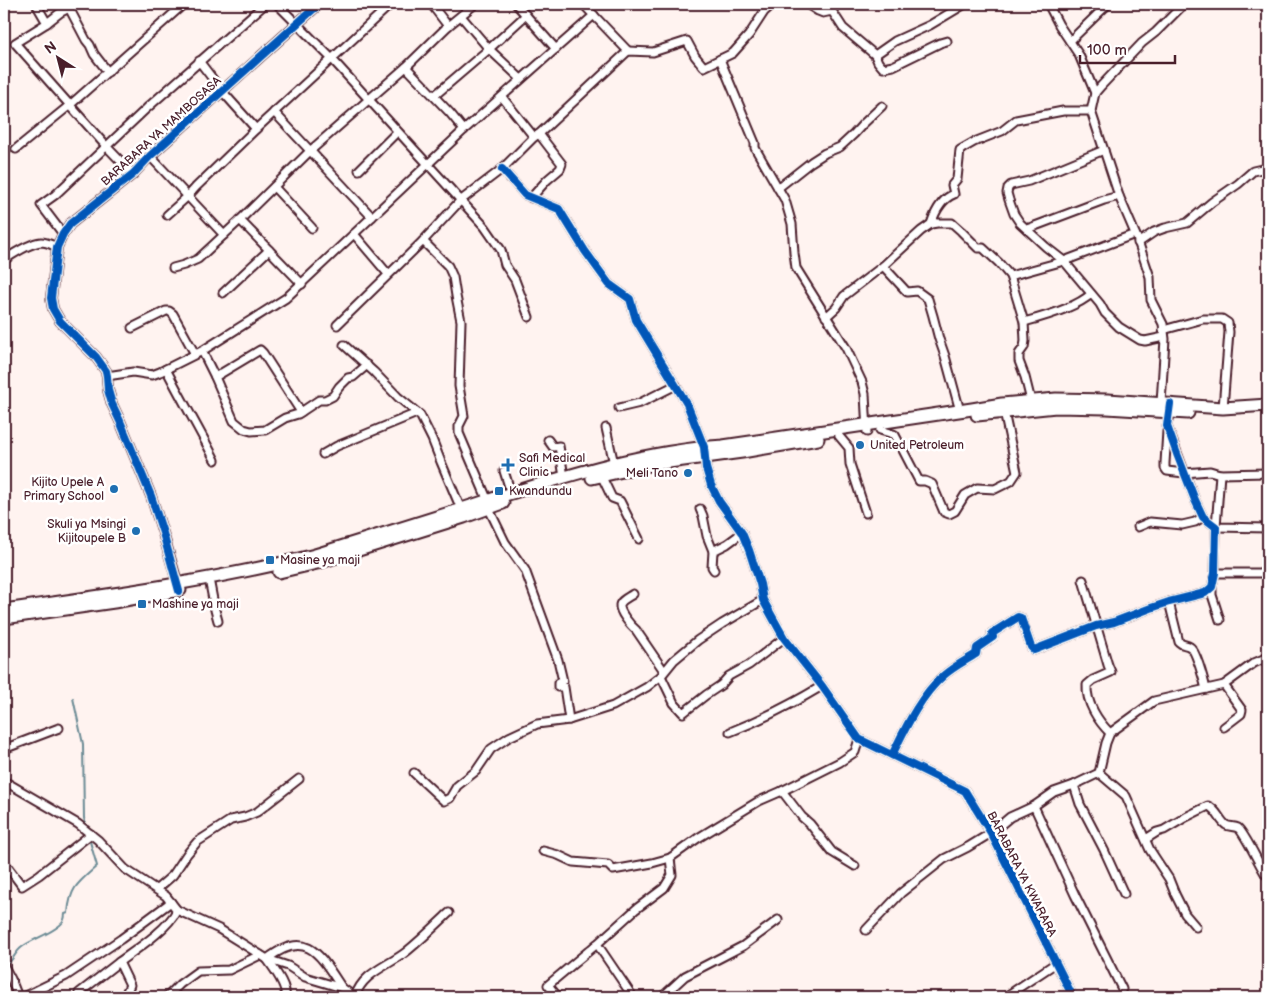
<svg xmlns="http://www.w3.org/2000/svg" width="1272" height="1001" font-family="'Balsamiq Sans',sans-serif">
<rect width="100%" height="100%" fill="#fff3f0"/>
<filter id="ink" filterUnits="userSpaceOnUse"><feTurbulence type="fractalNoise" baseFrequency=".02" numOctaves="2"/><feDisplacementMap in="SourceGraphic" scale="10" xChannelSelector="R" yChannelSelector="G"/><feConvolveMatrix kernelMatrix="1 2 1 2 8 2 1 2 1" color-interpolation-filters="sRGB"/></filter>
<g filter="url(#ink)">
<g fill="none" stroke-linecap="round" stroke-linejoin="round">
<g stroke="#6c8b95" stroke-width="2">
<polyline points="73,698 83,744 84,818 86,827"/>
<path d="M6,965c7,-4 9,-13 16,-18 10,-8 34,-15 41,-25 1,-2 2,-6 2,-8l3,-1c2,-26 11,-31 29,-47l-8,-28"/>
</g>
<g stroke="#4a1f2b" stroke-width="11">
<g id="minor">
<polyline points="36,4 47,23 15,43 106,146 133,174"/>
<polyline points="67,4 86,40 90,45 94,54 108,72"/>
<polyline points="277,4 332,59 485,227 501,250 505,265 515,280 529,317"/>
<polyline points="431,4 448,26"/>
<polyline points="516,4 556,49"/>
<polyline points="583,4 628,51"/>
<polyline points="807,4 818,11 823,13 832,11 843,28 875,55 878,62 883,68 893,66 940,43 947,41"/>
<polyline points="1048,4 1059,25 1079,55 1095,93"/>
<polyline points="461,16 489,49 521,79"/>
<polyline points="47,23 61,12 77,4"/>
<polyline points="1070,41 1108,4"/>
<polyline points="875,55 895,41 930,25 965,4"/>
<polyline points="720,59 755,143 755,148 785,200 792,224 794,253 796,268 846,348 862,382 865,394 867,432"/>
<polyline points="199,61 222,91 256,129"/>
<polyline points="406,67 450,113 464,130"/>
<polyline points="434,96 489,49 526,15"/>
<polyline points="502,97 534,137"/>
<polyline points="274,112 372,217"/>
<polyline points="16,149 70,105 184,4"/>
<polyline points="1104,150 1029,181 1011,185 1008,188 1007,193 1009,200 1014,214 1020,223 1046,247 1064,261 1100,304 1105,313 1119,327 1140,340 1145,341 1164,337"/>
<polyline points="150,156 224,235"/>
<polyline points="502,169 525,195 559,209 585,251 609,284 630,299 636,320 687,404 704,447 706,468 711,485 719,501 742,533 749,550 760,584 763,600 784,638 822,686 859,739 965,791 991,833 1073,997"/>
<polyline points="359,170 397,132"/>
<polyline points="274,187 312,228"/>
<polyline points="778,188 811,162 825,153 840,147 854,134 863,124 882,106"/>
<polyline points="531,198 547,180 560,169 562,164 539,134"/>
<polyline points="167,215 188,196 196,187 256,129 391,4"/>
<polyline points="240,220 302,284"/>
<path d="M931,224c4,-12 10,-25 23,-30l-2,-9 5,-6 3,-29 14,-8 28,-11 14,-11 47,-9h28"/>
<polyline points="1027,229 1104,200 1119,196"/>
<polyline points="63,234 41,205 55,195 147,108 265,4"/>
<polyline points="354,234 388,274"/>
<polyline points="423,241 448,266 453,277 456,296 461,321 459,386 464,416 459,426 459,433 488,501 489,509 505,542 525,570 558,660 563,681 558,683 558,687 564,687 569,720"/>
<polyline points="1138,243 1154,232 1165,228 1187,223 1212,202 1238,184 1253,171 1266,168 1268,169"/>
<path d="M4,260c9,-6 26,-17 37,-18 6,0 11,3 16,5"/>
<polyline points="883,266 907,292 917,291 928,299 933,316 939,339 945,356 960,411"/>
<polyline points="173,268 184,265 198,259 240,220 310,151 406,67 448,26 475,4"/>
<polyline points="1010,276 1064,261 1135,234"/>
<polyline points="223,293 269,250"/>
<polyline points="826,317 836,308 844,296 883,266 921,231 931,224 937,223 952,223 961,231 978,248 983,248 999,263 1010,276 1024,322 1025,341 1024,347 1019,354 1019,361 1025,377 1031,401"/>
<path d="M1024,322c19,-5 53,-15 67,-28"/>
<polyline points="337,325 423,241 460,201 502,169 534,137 539,134 628,51 653,52 687,41 695,56 704,67 733,53 749,35 764,12 773,4"/>
<polyline points="132,328 166,311 169,311 173,314 195,354"/>
<polyline points="1163,330 1203,319 1222,319 1228,323 1229,332 1223,408"/>
<polyline points="344,345 374,372 398,397 420,415 432,439 441,462 461,509"/>
<polyline points="202,351 215,377 234,421 244,429 251,431 265,430 285,418 298,414 319,400 325,400 333,396 339,387 348,378 353,377 367,365"/>
<path d="M166,369c16,31 33,60 49,91"/>
<polyline points="107,376 133,372 152,375 160,372 202,351 286,298 464,130 594,15"/>
<polyline points="215,377 260,350 263,353 301,412"/>
<polyline points="1161,403 1165,339 1163,324 1151,300 1150,277 1137,238 1119,196 1091,111 1095,93 1101,86 1142,43 1156,32 1184,4"/>
<polyline points="619,408 640,403 676,385"/>
<polyline points="606,428 614,464"/>
<polyline points="880,430 893,434 895,435 919,481 925,481 932,484 944,512 949,514 955,511 965,495 977,488 995,489 1011,481 1017,472 1004,412"/>
<polyline points="1167,431 1165,463 1165,468 1167,471 1184,473 1210,471 1220,474 1268,473"/>
<polyline points="839,436 849,448 850,464 866,513"/>
<polyline points="548,440 553,447 559,446 564,477"/>
<polyline points="323,454 337,446 417,413"/>
<polyline points="504,471 511,493"/>
<polyline points="1220,474 1216,527 1268,528"/>
<polyline points="601,475 612,498 620,501 639,539"/>
<polyline points="700,509 703,516 707,536 713,551 712,567 714,570"/>
<polyline points="1138,527 1150,522 1182,525 1195,522 1203,517"/>
<polyline points="713,551 727,544 742,533"/>
<polyline points="1215,573 1268,573"/>
<path d="M1083,580l25,85 3,7 -18,8 -6,5c-1,18 11,36 23,48"/>
<polyline points="210,584 215,610 218,621"/>
<polyline points="1212,587 1212,595 1220,620"/>
<path d="M633,594c-4,3 -12,6 -13,11 -1,7 11,21 16,25l28,41"/>
<path d="M1169,602l10,40c4,4 7,2 11,5 6,3 14,34 16,42"/>
<polyline points="661,676 674,703 683,713 706,695 721,685 729,676 749,665 784,638"/>
<polyline points="1224,685 1242,710 1241,714 1224,727"/>
<path d="M730,732c33,-13 62,-28 92,-46"/>
<polyline points="4,751 9,747 59,728"/>
<path d="M892,755c13,-26 28,-59 51,-79 10,-9 22,-15 33,-22l1,-6 16,-11 -1,-4 2,-1 24,-15 3,1 10,29 3,3 62,-24 18,-4 37,-14 18,-6 36,-9 7,-6 3,-14 1,-46 -13,-10 -8,-17 -28,-74 3,-16"/>
<polyline points="414,773 444,801 450,798 457,786 476,771 491,749 509,737 537,724 569,720 613,706 647,687 661,676 674,660 698,640 722,624 763,600"/>
<polyline points="1099,773 1106,743 1110,733 1154,701 1224,685 1254,663 1268,657"/>
<polyline points="1099,773 1126,796 1150,850 1169,879 1175,894 1185,914 1196,927"/>
<polyline points="4,781 78,824 98,840 125,869 166,896 177,910 219,929 267,959 288,966 305,977 342,988 355,997"/>
<polyline points="1074,785 1080,804 1104,850 1124,894"/>
<polyline points="782,791 802,817 810,824 832,852 855,866"/>
<polyline points="1034,806 1075,895 1122,989"/>
<path d="M1146,839l11,-7 7,-2 22,-13 22,-11c9,3 11,14 18,19 3,2 8,1 12,3 6,4 22,38 28,47h2"/>
<polyline points="543,851 558,855 573,862 608,865 613,870 652,863 670,858"/>
<polyline points="4,862 22,886 39,875 91,834"/>
<polyline points="157,889 173,875 187,854 197,842 231,820 245,817 257,812 299,779"/>
<polyline points="866,930 901,893 944,859 968,847 991,833 1010,817 1034,806 1054,792 1074,785 1099,773"/>
<polyline points="597,944 633,997"/>
<polyline points="4,966 11,979 18,997"/>
<polyline points="79,993 119,962"/>
<polyline points="23,997 66,976 121,939 171,902"/>
<path d="M124,997l6,-12 -11,-23c18,-13 49,-33 58,-52"/>
<polyline points="167,997 180,984 198,971 229,970 260,955"/>
<path d="M285,997c3,-11 -12,-29 -18,-38 40,-31 53,-4 75,29"/>
<path d="M355,997c7,-24 33,-31 51,-45 15,-12 29,-26 43,-39"/>
<polyline points="558,997 548,985 597,944 636,909 664,888 672,875 670,858 698,838 759,801 782,791 840,762 855,752 859,739"/>
<polyline points="662,997 685,976 743,946 778,920"/>
<polyline points="1005,997 1056,963"/>
</g>
</g>
<g stroke="#4a1f2b" stroke-width="12">
<polyline id="tertiary" points="179,589 163,533 151,496 120,421 112,404 108,390 107,376 106,371 96,357 60,321 53,309 51,298 57,247 63,234 70,224 133,174 150,156 319,4"/>
</g>
<g stroke="#4a1f2b" stroke-width="15">
<g id="primary">
<polyline points="977,415 1056,407 1107,408 1188,413"/>
<polyline points="592,478 654,464 742,452 818,439"/>
<polyline points="279,572 317,563 464,517 503,503"/>
<path d="M4,610c104,-15 209,-29 311,-55 57,-18 114,-35 171,-54 77,-24 156,-50 237,-55l249,-37 30,-5 54,-5 52,1 115,8 45,-3"/>
<polyline points="4,618 114,602 180,590"/>
</g>
</g>
<use href="#minor" stroke="#fff" stroke-width="7"/>
<use href="#tertiary" stroke="#fff" stroke-width="9"/>
<use href="#primary" stroke="#fff" stroke-width="11"/>
<g stroke="#fff" stroke-width="11">
<g id="cycleway">
<polyline points="502,169 525,195 559,209 585,251 609,284 630,299 636,320 687,404 704,447 706,468 711,485 719,501 742,533 749,550 760,584 763,600 784,638 822,686 859,739 965,791 991,833 1073,997"/>
<polyline points="179,591 163,533 151,496 120,421 112,404 108,390 107,376 106,371 96,357 60,321 53,309 51,298 57,247 63,234 70,224 133,174 150,156 319,4"/>
<path d="M892,755c13,-26 28,-59 51,-79 10,-9 22,-15 33,-22l1,-6 16,-11 -1,-4 2,-1 24,-15 3,1 10,29 3,3 62,-24 18,-4 37,-14 18,-6 36,-9 7,-6 3,-14 1,-46 -13,-10 -8,-17 -18,-46 -10,-28 3,-22"/>
</g>
</g>
<use href="#cycleway" stroke="#0057b8" stroke-width="8"/>
</g>
</g>
<g fill="#1f6fb2" stroke="#fff" stroke-width="2">
<circle cx="860" cy="445" r="5"/>
<path d="M505.5 457.5h5v5h5v5h-5v5h-5v-5h-5v-5h5z"/>
<circle cx="688" cy="473" r="5"/>
<circle cx="114" cy="489" r="5"/>
<rect x="494" y="486" width="10" height="10" rx="2.5"/>
<circle cx="136" cy="531" r="5"/>
<rect x="265" y="555" width="10" height="10" rx="2.5"/>
<rect x="137" y="599" width="10" height="10" rx="2.5"/>
</g>
<g text-anchor="middle" stroke-width="5" stroke-linejoin="round" paint-order="stroke">
<g font-size="12" fill="#4a1f2b" stroke="#fff">
<text transform="translate(161 131) rotate(-42)" y="4">BARABARA YA MAMBOSASA</text>
<text transform="translate(1022 874) rotate(63)" y="4">BARABARA YA KWARARA</text>
</g>
<g font-size="12" fill="#4a1f2b" stroke="#fff" text-anchor="start">
<text x="870" y="449">United Petroleum</text>
<text x="519" y="462">Safi Medical<tspan x="519" dy="14">Clinic</tspan></text>
<text x="678" y="477" text-anchor="end">Meli Tano</text>
<text x="104" y="486" text-anchor="end">Kijito Upele A<tspan x="104" dy="14">Primary School</tspan></text>
<text x="509" y="495">Kwandundu</text>
<text x="126" y="528" text-anchor="end">Skuli ya Msingi<tspan x="126" dy="14">Kijitoupele B</tspan></text>
<text x="280" y="564">Masine ya maji</text>
<text x="152" y="608">Mashine ya maji</text>
</g>
</g>
<rect width="1272" height="1001" fill="none" stroke="#fff" stroke-width="20"/>
<rect x="10" y="10" width="1252" height="981" fill="none" stroke="#4a1f2b" stroke-width="2" filter="url(#ink)"/>
<g transform="translate(58 58) rotate(324)" stroke="#ffffff" stroke-width="4" paint-order="stroke">
<path d="M0-4L9 19L0 12L-9 19Z" fill="#4a1f2b"/>
<text y="-8" font-size="14" font-weight="bold" text-anchor="middle" fill="#4a1f2b">N</text>
</g>
<path d="M1080 55v8h95v-8" fill="none" stroke="#4a1f2b" stroke-width="2.5"/>
<text x="1087" y="55" font-size="15" fill="#4a1f2b" stroke="#ffffff" stroke-width="4" paint-order="stroke">100 m</text>
</svg>
